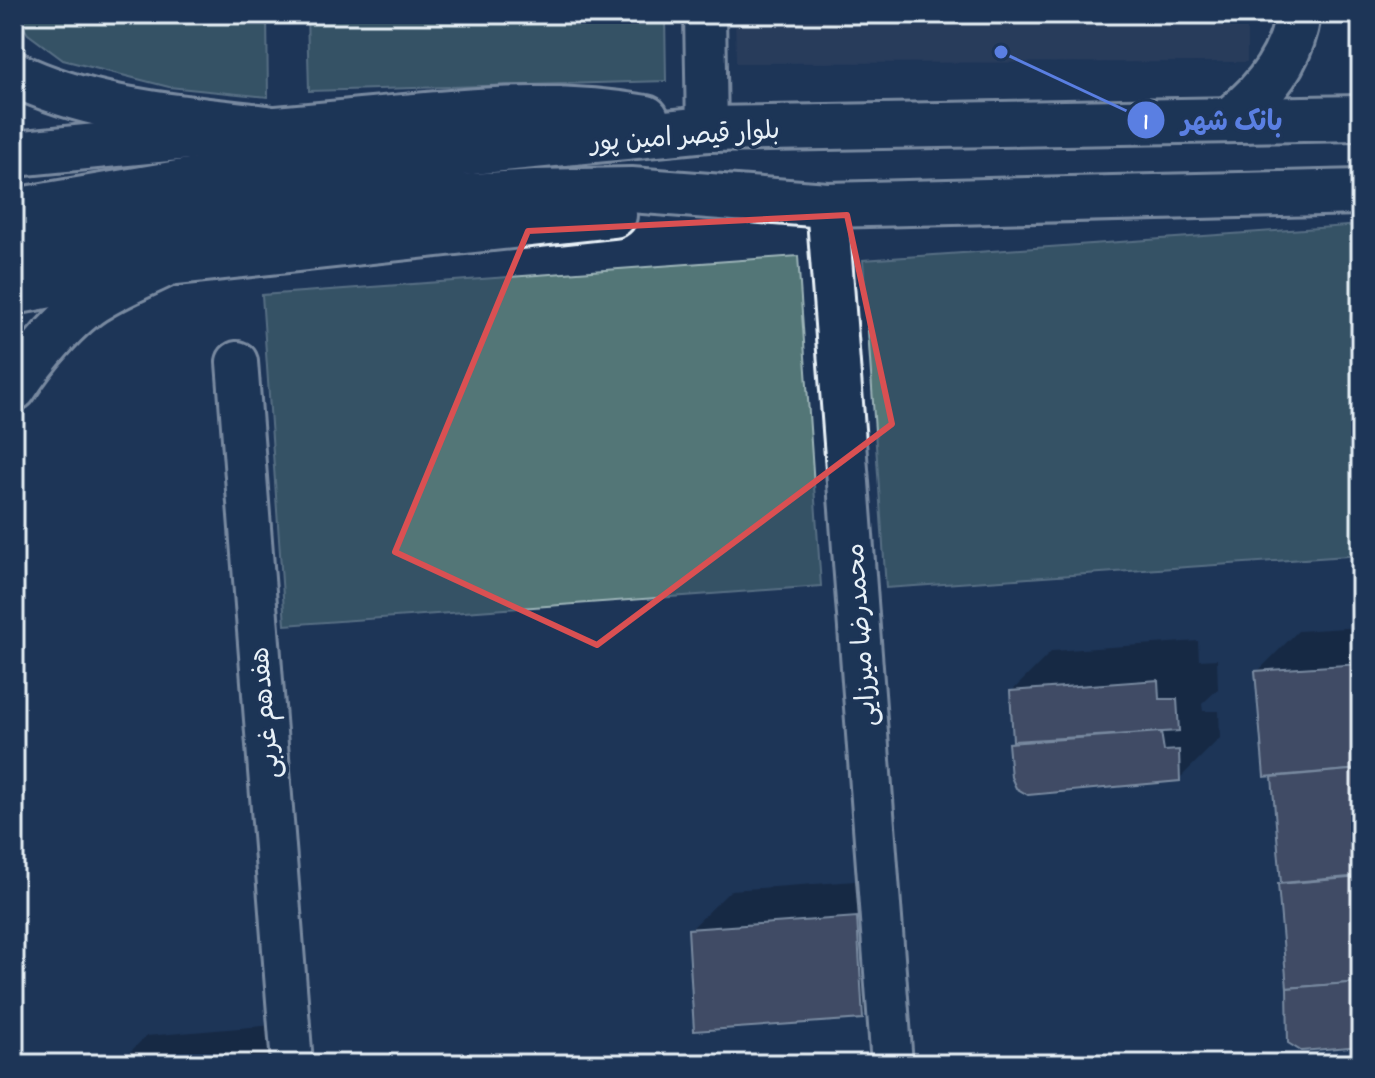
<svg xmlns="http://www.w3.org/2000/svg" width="1375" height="1078" font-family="Dekko,'Playpen Sans Arabic',sans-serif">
<rect width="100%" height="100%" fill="#1d3557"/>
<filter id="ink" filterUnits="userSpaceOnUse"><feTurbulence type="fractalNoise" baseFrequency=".0125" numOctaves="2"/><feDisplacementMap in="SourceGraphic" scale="16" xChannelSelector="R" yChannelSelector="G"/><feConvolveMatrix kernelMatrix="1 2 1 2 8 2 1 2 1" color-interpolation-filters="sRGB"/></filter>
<g filter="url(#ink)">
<polygon fill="#344460" points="735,14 1247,14 1247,62 736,63"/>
<g fill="#527677" stroke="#9db4b8" stroke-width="2">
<polygon points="15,14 267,14 268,97 169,87 63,60 28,34"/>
<polygon points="307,14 665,14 666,81 309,91"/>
<polygon points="1361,225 1361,555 886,588 863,260"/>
<polygon points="798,256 821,586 285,625 262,295"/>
</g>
<g fill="#0007">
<polygon points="1361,627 1361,1044 1289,987 1274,775 1257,672 1298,631"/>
<polygon points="1198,641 1199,660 1217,659 1218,689 1202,704 1203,711 1219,711 1220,738 1179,779 1010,744 1015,739 1012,691 1052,651"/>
<polygon points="896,878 903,976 862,1017 690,930 731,890"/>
<polygon points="297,1023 301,1064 118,1064 146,1036"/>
<polygon points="1244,1060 1245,1064 1192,1064"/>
</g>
<g fill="#6a6675" stroke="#e8f1f8" stroke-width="2">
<polygon points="1361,664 1361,769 1264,777 1255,671"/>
<polygon points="1158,680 1159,699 1177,699 1179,731 1013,741 1010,691"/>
<polygon points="1161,732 1164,751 1179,750 1180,781 1028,795 1016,788 1011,777 1008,743"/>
<polygon points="1361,769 1361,876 1281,883 1272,777"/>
<polygon points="1361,877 1361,982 1287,988 1278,884"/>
<polygon points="857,917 863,1019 694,1031 688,929"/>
<polygon points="1361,982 1361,1046 1301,1051 1288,1043 1287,988"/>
</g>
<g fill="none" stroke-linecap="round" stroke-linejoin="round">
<g stroke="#e8f1f8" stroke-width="46">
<g id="minor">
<polyline points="705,14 707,129"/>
<polyline points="827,205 892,1064"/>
<polyline points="237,362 292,1064"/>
</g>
</g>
<g stroke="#e8f1f8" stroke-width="50">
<path id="tertiary" d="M1232,118c33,-26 60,-60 66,-104"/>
</g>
<g stroke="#e8f1f8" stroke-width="50">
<g id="secondary">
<path d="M14,154c109,-11 219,-21 328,-31 102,-10 203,-23 304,-5"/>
<polyline points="14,211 208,178 707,129 1361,118"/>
<polyline points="14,254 231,218 391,201 535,192 631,190 827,205 1361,192"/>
<polyline points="14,292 168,263 614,215"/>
</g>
</g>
<g stroke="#e8f1f8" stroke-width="50">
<g id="trunk">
<path d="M14,74c79,38 167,43 253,54"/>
<path d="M14,388c19,-30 55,-74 86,-91 22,-13 46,-23 68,-34"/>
</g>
</g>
<use href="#minor" stroke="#1d3557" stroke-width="40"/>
<use href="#tertiary" stroke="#1d3557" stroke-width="44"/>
<use href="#secondary" stroke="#1d3557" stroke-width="44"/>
<use href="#trunk" stroke="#1d3557" stroke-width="44"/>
</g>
</g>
<path d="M0 0H1375V1078H0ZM847,215l45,209 -295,221 -202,-93 133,-321z" fill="#1d3557" fill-opacity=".55" fill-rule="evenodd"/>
<path fill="none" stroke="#da5052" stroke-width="6" stroke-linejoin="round" d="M847,215l45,209 -295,221 -202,-93 133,-321z"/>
<g text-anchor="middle" stroke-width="7" stroke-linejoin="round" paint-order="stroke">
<g font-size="26" fill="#e8f1f8" stroke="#1d3557">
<text transform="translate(685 135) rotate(-4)" y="9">بلوار قیصر امین پور</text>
<text transform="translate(860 635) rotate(-94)" y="9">محمدرضا میرزایی</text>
<text transform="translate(264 713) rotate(-95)" y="9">هفدهم غربی</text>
</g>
</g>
<path fill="none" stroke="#5a7fe2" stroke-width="3" d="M1001 52L1146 120"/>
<g fill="#5a7fe2" stroke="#1d3557" stroke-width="3">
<circle cx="1001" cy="52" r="8"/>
<circle cx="1146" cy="120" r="20"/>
</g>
<g font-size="24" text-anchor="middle" font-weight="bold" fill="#fff">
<text x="1146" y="129">1</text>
</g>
<g font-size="28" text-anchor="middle" font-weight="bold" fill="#5a7fe2" stroke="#1d3557" stroke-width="7" stroke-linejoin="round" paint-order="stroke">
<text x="1232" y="130">بانک شهر</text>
</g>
<rect width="1375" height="1078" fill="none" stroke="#1d3557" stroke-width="48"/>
<rect x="24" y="24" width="1327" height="1030" fill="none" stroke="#e8f1f8" stroke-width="3" filter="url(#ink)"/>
</svg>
